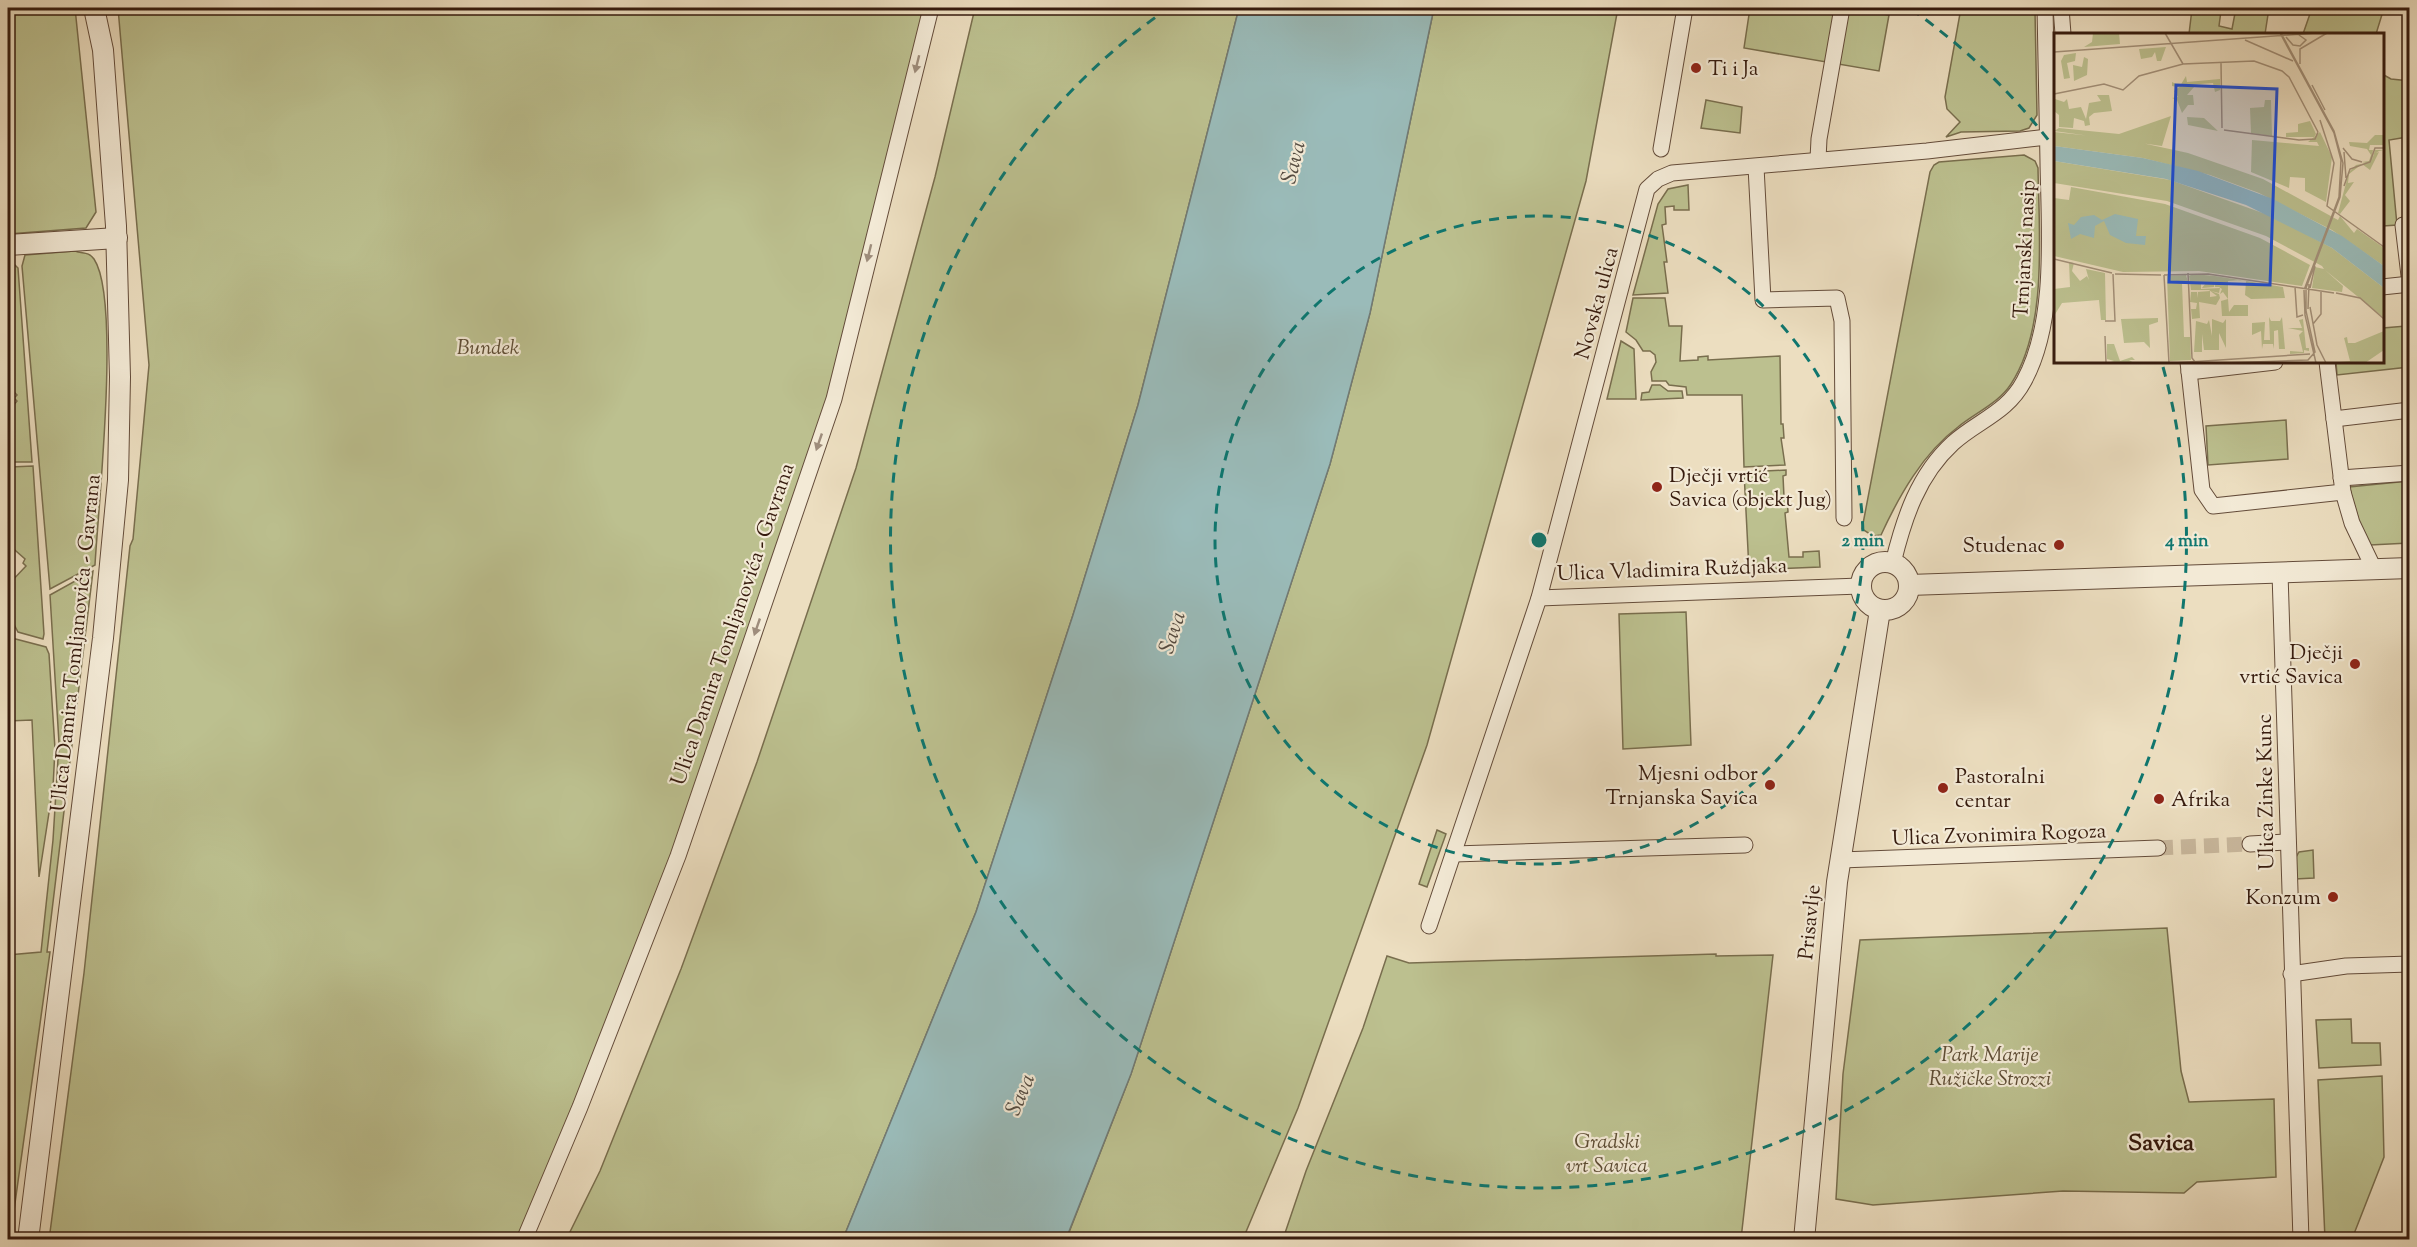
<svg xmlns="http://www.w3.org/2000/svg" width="2417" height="1247" font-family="'Sorts Mill Goudy',serif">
<rect width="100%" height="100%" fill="#ecdec0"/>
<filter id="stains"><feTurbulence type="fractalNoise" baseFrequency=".00333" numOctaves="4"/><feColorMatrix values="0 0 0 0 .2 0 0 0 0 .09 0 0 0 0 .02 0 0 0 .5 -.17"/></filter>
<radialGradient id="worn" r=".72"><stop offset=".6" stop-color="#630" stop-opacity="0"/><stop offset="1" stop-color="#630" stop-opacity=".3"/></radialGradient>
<g fill="#bcc08f" stroke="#796e4e" stroke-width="1.5">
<polygon points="8,8 75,8 96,212 86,228 8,234"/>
<polygon points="118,8 926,8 836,382 716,738 574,1105 519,1239 49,1240 84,973 130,546 133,539 149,365"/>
<polygon points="975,8 1239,8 1138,405 1073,615 976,912 843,1239 566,1240 600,1171 681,969 757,762 856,468 935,177"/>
<polygon points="1434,8 1618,8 1586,181 1427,745 1298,1108 1243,1239 1066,1240 1131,1074 1330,464 1370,313"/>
<polygon points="1750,8 1845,8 1889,15 1879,71 1744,48"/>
<polygon points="1961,8 2016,8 2025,13 2035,11 2037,115 2029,128 2020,131 1961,132 1946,137 1960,122 1947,109 1945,97"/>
<polygon points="2236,8 2269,8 2265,34 2189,34 2192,9 2221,11 2219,26 2232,29"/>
<polygon points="2312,8 2384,8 2376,34 2303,34"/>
<polygon points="2382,74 2391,79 2410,81 2409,130 2407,137 2389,140 2397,225 2383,226"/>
<polygon points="1706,100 1742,107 1740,133 1701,128"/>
<path d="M2024,155l11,6 3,7c1,65 10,160 -27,216 -12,19 -36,29 -53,43 -35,26 -59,69 -77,108l-8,1 -11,-7 68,-357 4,-7 5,-3z"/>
<polygon points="1688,185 1689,210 1674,210 1674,206 1665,207 1666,224 1662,225 1667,262 1664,262 1668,293 1633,295 1658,204 1668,189"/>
<path d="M75,251c8,3 13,0 19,8 27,40 4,249 1,306l-45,24 -28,-323 3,-11z"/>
<polygon points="8,262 12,262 18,268 32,462 14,462 8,448 8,412 17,401 14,398 17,395 8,386"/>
<polygon points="1633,298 1665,298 1669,326 1682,326 1680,361 1698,360 1698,357 1708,356 1708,360 1780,356 1781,424 1783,424 1784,438 1781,438 1785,465 1744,467 1742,395 1687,395 1686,387 1669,385 1666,381 1652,381 1651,372 1656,362 1655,355 1650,351 1643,351 1636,340 1626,332"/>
<polygon points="2406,326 2409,367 2337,375 2336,362 2382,362 2383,328"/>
<polygon points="1621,341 1634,349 1636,399 1607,399"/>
<polygon points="1652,385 1660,385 1668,391 1682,391 1683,398 1641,400 1642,393 1649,392"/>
<polygon points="2286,420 2288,459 2208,465 2206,426"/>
<polygon points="33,466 44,634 43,639 18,632 8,613 8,585 26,566 23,563 25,559 8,544 8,472 10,467"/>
<polygon points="1786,470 1786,475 1783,476 1784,497 1787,497 1788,512 1785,513 1789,557 1803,557 1803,552 1819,551 1820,567 1749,570 1744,472"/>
<polygon points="2409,481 2409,543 2370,545 2362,531 2349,487"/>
<polygon points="93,571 47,952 50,952 10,1239 8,1239 8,955 41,952 53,840 59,743 50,595"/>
<polygon points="1686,612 1691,745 1623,749 1619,614"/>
<polygon points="8,637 46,647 49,654 55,749 53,787 39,877 32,720 8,721"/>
<polygon points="1437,830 1446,834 1427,887 1419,884"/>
<polygon points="2313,850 2314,878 2295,879 2295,859 2299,852"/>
<polygon points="2167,928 2181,1071 2189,1102 2274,1099 2276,1177 2197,1182 2184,1193 2063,1191 1873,1205 1836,1199 1843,1074 1860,940"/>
<polygon points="1716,954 1716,956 1773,955 1741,1239 1283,1239 1306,1171 1363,1028 1387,956 1409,963"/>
<polygon points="2351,1019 2352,1043 2380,1043 2381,1065 2319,1068 2316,1020"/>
<polygon points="2382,1076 2384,1157 2352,1239 2325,1239 2318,1080"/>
</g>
<polygon fill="#9abbb9" stroke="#727b75" stroke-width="1.5" points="1239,8 1434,8 1370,313 1330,464 1131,1074 1066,1239 843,1239 976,912 1073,615 1138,405"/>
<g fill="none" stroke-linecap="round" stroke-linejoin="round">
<polyline stroke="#c8b79c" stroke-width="15" stroke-dasharray="15 8" stroke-linecap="butt" points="2158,848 2250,844"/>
<g stroke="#644c3a" stroke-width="17">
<g id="minor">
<polyline points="2061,8 2063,34"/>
<polyline points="1661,149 1685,8"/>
<polyline points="1818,159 1819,139 1842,8"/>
<polyline points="1756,167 1763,300 1837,298 1842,321 1844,518"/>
<polyline points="2403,225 2410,284"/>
<polyline points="2382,287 2410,284"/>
<polyline points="2188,362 2202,490 2213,506 2343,492"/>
<polyline points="2327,362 2343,492 2352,523 2374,569"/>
<polyline points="2189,372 2275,362"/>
<polyline points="2334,419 2410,410"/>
<polyline points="2341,478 2410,473"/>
<path d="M1893,563c11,-45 25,-88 60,-120 26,-23 54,-30 71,-62 33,-60 25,-152 24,-219 -1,-52 -2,-103 -3,-154"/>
<polyline points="2280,573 2301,1240"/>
<polyline points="1539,598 1860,586"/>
<polyline points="2250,844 2286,842"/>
<polyline points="1454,854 1745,845"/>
<polyline points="1841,860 2158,848"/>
<polyline points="1429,926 1539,598 1647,189 1658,179 1672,173 1927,151 2056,136"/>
<polyline points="2291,974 2346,966 2410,964"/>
<polyline points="524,1240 580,1107 678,856 834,399 931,8"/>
</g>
</g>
<g stroke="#644c3a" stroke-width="22">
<g id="tertiary">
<polyline points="8,245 117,238"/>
<circle cx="1885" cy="586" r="24"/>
<polyline points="1909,585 2410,568"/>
<polyline points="28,1240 103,638 118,480 120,377 116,226 103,50 94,8"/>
<polyline points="1804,1240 1837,882 1880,610"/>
</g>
</g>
<use href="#minor" stroke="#f3ead6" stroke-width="15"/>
<use href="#tertiary" stroke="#f3ead6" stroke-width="20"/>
</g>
<defs><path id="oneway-solid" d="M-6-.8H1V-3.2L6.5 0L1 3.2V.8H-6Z" transform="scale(1.5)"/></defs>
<g fill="#9e8d7c">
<use href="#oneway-solid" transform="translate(917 64) rotate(104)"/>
<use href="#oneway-solid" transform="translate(869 253) rotate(104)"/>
<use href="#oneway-solid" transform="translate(819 442) rotate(109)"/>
<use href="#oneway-solid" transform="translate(757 627) rotate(109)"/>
</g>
<g fill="none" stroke="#0f766e" stroke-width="3" stroke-dasharray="10 8">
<circle cx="1539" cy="540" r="324"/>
<path d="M1911 9A648 648 0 0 1 2053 146M2163 367A648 648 0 1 1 1167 9"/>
</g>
<g fill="#8f2418" stroke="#f3ead6" stroke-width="2">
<circle cx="1696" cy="68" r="6"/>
<circle cx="1657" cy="487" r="6"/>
<circle cx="2059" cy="545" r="6"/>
<circle cx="2355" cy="664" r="6"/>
<circle cx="1770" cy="785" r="6"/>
<circle cx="1943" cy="788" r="6"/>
<circle cx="2159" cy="799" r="6"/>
<circle cx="2333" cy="897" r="6"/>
</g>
<g text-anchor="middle" stroke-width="4.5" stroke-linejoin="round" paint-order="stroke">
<g font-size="21" fill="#361b0e" stroke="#f3ead6" text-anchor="start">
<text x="1708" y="75">Ti i Ja</text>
<text x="1669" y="482">Dječji vrtić<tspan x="1669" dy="24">Savica (objekt Jug)</tspan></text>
<text x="2047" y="552" text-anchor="end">Studenac</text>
<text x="2343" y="659" text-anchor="end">Dječji<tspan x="2343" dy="24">vrtić Savica</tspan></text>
<text x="1758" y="780" text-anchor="end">Mjesni odbor<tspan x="1758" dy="24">Trnjanska Savica</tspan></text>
<text x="1955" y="783">Pastoralni<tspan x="1955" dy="24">centar</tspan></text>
<text x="2171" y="806">Afrika</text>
<text x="2321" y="904" text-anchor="end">Konzum</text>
</g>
<g font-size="21" fill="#361b0e" stroke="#f3ead6">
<text transform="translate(2024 249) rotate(-87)" y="7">Trnjanski nasip</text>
<text transform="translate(1596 303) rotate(-75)" y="7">Novska ulica</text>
<text transform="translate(1672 569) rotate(-2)" y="7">Ulica Vladimira Ruždjaka</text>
<text transform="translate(732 624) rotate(-71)" y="7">Ulica Damira Tomljanovića - Gavrana</text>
<text transform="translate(75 643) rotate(-84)" y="7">Ulica Damira Tomljanovića - Gavrana</text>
<text transform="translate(2265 792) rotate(-91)" y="7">Ulica Zinke Kunc</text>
<text transform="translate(1999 834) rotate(-2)" y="7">Ulica Zvonimira Rogoza</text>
<text transform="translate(1809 922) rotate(-84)" y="7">Prisavlje</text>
</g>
<g font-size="21" font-style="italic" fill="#5e4d35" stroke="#f3ead6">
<text x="488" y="354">Bundek</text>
<text x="1990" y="1061">Park Marije<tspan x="1990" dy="24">Ružičke Strozzi</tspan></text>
<text x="1607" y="1148">Gradski<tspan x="1607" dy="24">vrt Savica</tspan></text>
</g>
<g font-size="22" font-style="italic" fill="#544b41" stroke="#f3ead6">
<text transform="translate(1292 162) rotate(-76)" y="8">Sava</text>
<text transform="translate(1171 632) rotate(-72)" y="8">Sava</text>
<text transform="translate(1019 1094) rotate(-67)" y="8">Sava</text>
</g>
<g font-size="24" font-weight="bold" fill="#361b0e" stroke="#f3ead6">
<text x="2161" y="1150">Savica</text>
</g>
</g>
<g transform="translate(2054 33)">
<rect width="330" height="330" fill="#ecdec0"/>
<path d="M39,0h26l1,11 -36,3 8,-5zM112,14l-5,14h-4l-2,-9 -3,5 -11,2 -2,-10zM22,20l-1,8 -8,2 3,15 -6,1 -3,-18 3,-6zM30,24l4,2 -1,16 -13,6 -1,-16 9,2zM132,43l1,6 33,-3v11l-5,2 -2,-9 -26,2 7,2 -7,8h6l1,10h-6l-6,8 -5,-13 -5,-2 6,-1 -4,-6 8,-6 -5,2 -5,-1v-4l8,4zM43,62h12l3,16 -18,2 -5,4 1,8 -5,1 -1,-5 -10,-3 -1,10 -14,-1v-12l-5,-4 1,-12 9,3 3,-3 2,10 12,-2 5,12 3,-16 12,-2zM211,67h6l1,36 -21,-3 -1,-25 14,-1zM117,83l-9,30 -108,-15 5,-3 60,6zM133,84l17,1 14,13 -30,-6zM256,88l6,13 -2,3h-28v-4l12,-1v-8zM0,99l74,8 60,13 75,26 75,41 2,-4 14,17 3,-4 27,19v18l-52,-36 -73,-37 -49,-18 -67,-17 -89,-12zM266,99l12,25 -6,45 -21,-11v-13l-15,-1 -1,11 -38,-16 1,-32 67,6 -2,-4h-9zM321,102h9v10h-14l-1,5h4l-1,7 2,-7 -2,10 3,-10h9l-5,1 -3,2 3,-1 -9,18 -8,-6 -13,10 -1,9 6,-1 -9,13 5,6 -10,13 -2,-1 11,-41 7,-7 10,-2 -4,-1 7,-1 2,-6 -4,-6 -17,-3 -1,-4 18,1zM0,128l116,19 104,37 58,31 52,40v30l-59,-48 18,16 -1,6 -30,-4 3,-21 9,2 -2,-3 -56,-30 -99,-35 -113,-18zM17,154l94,17 95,34 50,27 -8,21 -103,-15 -76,1 -69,-16v-58l15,2zM15,229l5,1 -2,8 8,10 7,-5 2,4 -3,-11 19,4 1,47h-5l-2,-20 -37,3 -8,13v-27l16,-2zM139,241l22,2 68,11 2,11 -34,1 -6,-4 1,-14 -5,-1 -13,1v18l-5,-7 -3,2 2,-5 -3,-2h-4v-6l-1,6 -12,1 3,-4 -4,-2v7l19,-1 -1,5 -8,-2 8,3 1,4 -4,7 -17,-3 1,16 -8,1 -1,-10h5l1,-6 -7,-1 1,-10h6v6l1,-6 12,-1v6l7,-1 -8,-6h-18l-2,-14zM132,242l2,7 -6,1 2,54h6l1,23 -21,1 -3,-85zM174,266l1,13 5,-7h14v11h-26l-1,-15zM215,284l2,4h9l2,-4 3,32h-6l-1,-19 -4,1v18l-1,-5h-10l-1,5 -1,-18 -9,4v-12l13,-1 -1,18h6zM104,285v4l-9,3 1,23 -6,-6 -20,1 -3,-24zM158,286l11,4 3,-4v29l-7,-15v17h-15l-2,-16v18h-8l2,-31 11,3 2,-4 3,16zM249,286l3,29h3v3l-5,-1v3l-14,1v-3l13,1 -4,-17 4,-4 -15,-3h14l-3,-8zM330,298v19l-19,13h-35l20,-2 -6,-23 3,-1 1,6h7zM53,311h7l6,17 12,-4 3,3h-6l5,3h-27l7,-2 -7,-2z" fill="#bcc08f"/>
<path d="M0,113l89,12 55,13 75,28 69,37 42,30v22l-52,-40 -86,-43 -80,-26 -112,-18zM61,181l23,5 -2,17h10l-1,9 -19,-2 -16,-8 -6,-14 -9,5 -1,12 -14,-4 -9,5 -3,-16 6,2 7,-8 13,-2 8,5z" fill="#9abbb9"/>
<path fill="none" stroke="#a39079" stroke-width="1.5" d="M111,0l18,31M226,0l54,100 7,27 -2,37 -35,93 1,25 11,48M232,4l7,8 7,1 6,-6 -7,-5M191,7l48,21M0,19l262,-19M167,30l1,65M129,31l71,-3 28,10 7,6 29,55M246,31v-15l27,-16M258,52l13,25M0,61l50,-10 19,6 16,-14 44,-12M266,87l14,43 -7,43 57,41M170,97l75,10 16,-1 3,-7M289,115l9,11 10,3M290,119l2,26M290,153l6,-17 20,-7 5,-14h9M0,226l58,14M134,240l4,85 3,4M61,241l46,1M110,242l44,-1 126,19M110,242l5,88M241,254l2,30 6,-2M256,255l5,-22M282,260l24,5 24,21M256,274l7,38 9,18M254,276l1,-25M51,288h10l-2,-47M259,291l8,-10v-22M51,303l1,27M120,330l136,-9M170,330l84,-3 7,-8 -9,-41v-23l34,-91 3,-34 -9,-32 -53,-98"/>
<path fill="#1d4ed8" fill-opacity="0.15" stroke="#1d4ed8" stroke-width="3" d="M122,52l101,4 -7,196 -101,-3z"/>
<rect width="330" height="330" fill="none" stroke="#361b0e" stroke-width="3"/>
</g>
<circle cx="1539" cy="540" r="9" fill="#0f766e" stroke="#f3ead6" stroke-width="3"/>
<g font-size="18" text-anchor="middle" font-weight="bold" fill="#0f766e" stroke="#f3ead6" stroke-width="4.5" stroke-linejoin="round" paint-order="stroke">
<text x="1863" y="546">2 min</text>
<text x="2187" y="546">4 min</text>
</g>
<rect width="2417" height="1247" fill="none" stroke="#ecdec0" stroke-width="30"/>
<rect x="9" y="9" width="2399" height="1229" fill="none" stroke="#361b0e" stroke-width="3"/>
<rect x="15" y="15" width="2387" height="1217" fill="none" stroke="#361b0e" stroke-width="1.5"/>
<rect width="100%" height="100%" filter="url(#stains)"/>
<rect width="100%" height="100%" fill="url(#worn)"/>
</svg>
